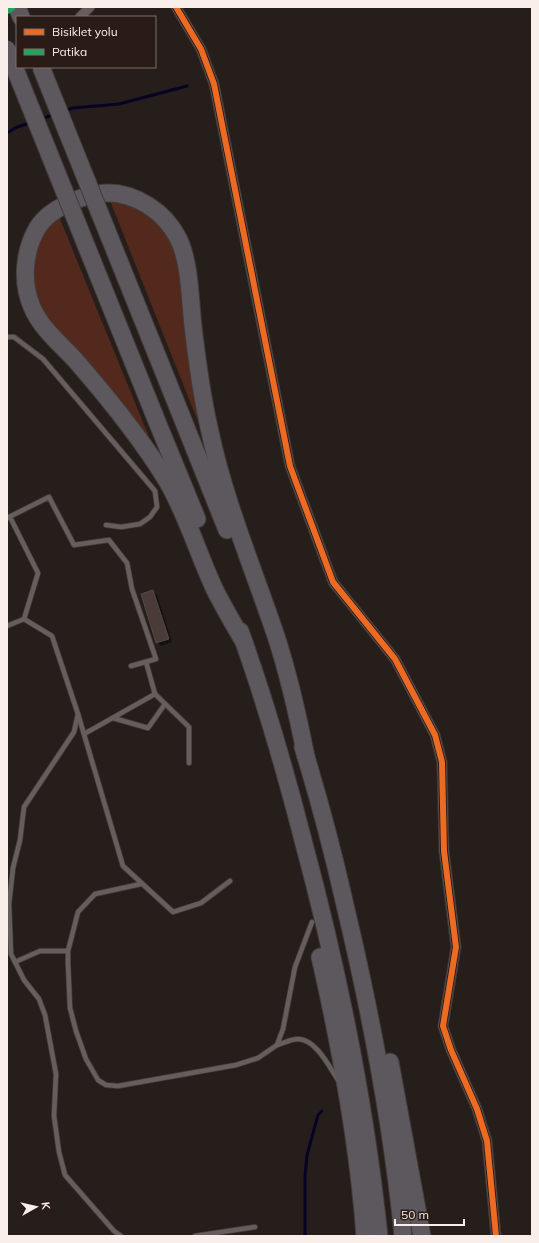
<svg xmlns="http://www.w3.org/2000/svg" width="539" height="1243" font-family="Mulish,sans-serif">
<rect width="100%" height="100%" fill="#261e1b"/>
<g fill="#54291d">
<polygon points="109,198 139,207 164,226 175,247 181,273 201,417 197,419"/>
<polygon points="58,214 149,437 145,439 44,319 30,283 39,238"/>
</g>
<polygon fill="#0007" points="153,591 157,595 172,642 161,646 157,642"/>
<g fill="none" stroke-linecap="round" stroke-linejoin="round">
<g stroke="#060325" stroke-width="3">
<polyline points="64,111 73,108 119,104 187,86"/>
<polyline points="41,119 55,114"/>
<polyline points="7,133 17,127 30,123"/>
<polyline points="305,1236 305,1177 307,1155 318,1115 322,1111"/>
</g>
</g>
<polygon fill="#4a3b36" stroke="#514947" points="153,590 169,639 156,643 141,594"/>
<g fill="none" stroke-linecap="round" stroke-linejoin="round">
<g stroke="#423a38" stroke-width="6">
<g id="lane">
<polyline points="7,337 14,337 43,359 155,491 157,507 150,517 140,524 121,527 106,525"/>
<polyline points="10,517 38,573 24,619"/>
<polyline points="7,518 49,497 74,545 109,540 127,563 132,589 156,659 131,666"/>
<polyline points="7,626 24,619 52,636 78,714 123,866 173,912 201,903 230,881"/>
<polyline points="146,662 155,694 189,727 189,763"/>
<polyline points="78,714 74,732 24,807 20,840 13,868 9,904 11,954 24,980 39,999 45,1015 56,1074 54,1116 59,1152 65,1175 114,1231 121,1236"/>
<polyline points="113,718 148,728 165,704"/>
<polyline points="84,734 155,694"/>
<polyline points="141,884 95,894 78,912 68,951 68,963 70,1008 76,1031 86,1059 98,1080 106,1085 118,1086 236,1065 258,1058 277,1045"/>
<path d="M312,922l-17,45 -12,62 -6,16c7,-2 14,-6 21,-6 18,0 32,29 40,41"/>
<polyline points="15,962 40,951 68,951"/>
<polyline points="195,1236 255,1227"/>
</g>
</g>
<g stroke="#423a38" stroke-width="11">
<g id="street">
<polyline points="176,7 201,49 214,84 290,466 333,582 395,659 435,735 442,762 444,851 456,947 443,1026 451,1050 477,1109 487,1141 496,1236"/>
<polyline points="80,17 90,7"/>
</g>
</g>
<g stroke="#423a38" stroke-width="19">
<g id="highway">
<polyline points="17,7 21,17"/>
<polyline points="181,415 227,530"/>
<polyline points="158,424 197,519"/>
<path d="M240,631c25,69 45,139 63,209 35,130 62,262 76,396"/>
<path d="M244,642c-10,-17 -20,-34 -29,-52 -17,-36 -28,-75 -48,-109 -26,-43 -57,-81 -90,-119 -15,-17 -36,-33 -45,-55 -11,-25 -8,-57 6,-80 12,-19 46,-33 68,-34 29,-1 59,19 72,45 12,23 12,62 15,88 4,35 9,71 17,106 15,70 43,136 66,204 13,40 22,80 30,121"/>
<path d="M303,747c16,52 30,105 42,158 26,109 47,220 58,331"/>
<path d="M320,957c21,92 38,185 45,279"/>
<polyline points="390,1062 422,1236"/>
</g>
</g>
<use href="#lane" stroke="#655e5c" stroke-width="4.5"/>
<use href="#street" stroke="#655e5c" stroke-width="9"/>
<use href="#highway" stroke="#5c585e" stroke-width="17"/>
<g stroke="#423a38" stroke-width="19" stroke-linecap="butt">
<g id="highway-bridge">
<polyline points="7,49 158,424"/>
<polyline points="41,67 181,415"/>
</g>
</g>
<use href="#highway-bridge" stroke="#5c585e" stroke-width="17"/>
<polyline stroke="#20a55d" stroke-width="5" stroke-dasharray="10 5" stroke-linecap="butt" points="7,12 14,7"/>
<g stroke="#2b1b16" stroke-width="8">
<polyline id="cycleway" points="176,7 201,49 214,84 290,466 333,582 395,659 435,735 442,762 444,851 456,947 443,1026 451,1050 477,1109 487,1141 496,1236"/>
</g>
<use href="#cycleway" stroke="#ed6a23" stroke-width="6"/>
</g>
<rect width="539" height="1243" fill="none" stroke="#faeeea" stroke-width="16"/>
<rect x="16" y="16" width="140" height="52" fill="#2b1b16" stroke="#7e6f6b"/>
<rect x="24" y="29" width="20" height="6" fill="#ed6a23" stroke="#7e6f6b"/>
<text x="52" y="36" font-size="12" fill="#faeeea">Bisiklet yolu</text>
<rect x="24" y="49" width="20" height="6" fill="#20a55d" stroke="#7e6f6b"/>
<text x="52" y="56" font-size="12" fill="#faeeea">Patika</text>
<g transform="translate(36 1207) rotate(82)" stroke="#2b1b16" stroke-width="3" paint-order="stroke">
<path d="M0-3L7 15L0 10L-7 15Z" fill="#faeeea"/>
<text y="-6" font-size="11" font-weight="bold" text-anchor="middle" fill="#faeeea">K</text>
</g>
<path d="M395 1219v6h69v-6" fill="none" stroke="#faeeea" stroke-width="2"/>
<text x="401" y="1219" font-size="12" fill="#faeeea" stroke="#2b1b16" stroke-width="3" paint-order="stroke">50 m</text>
</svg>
